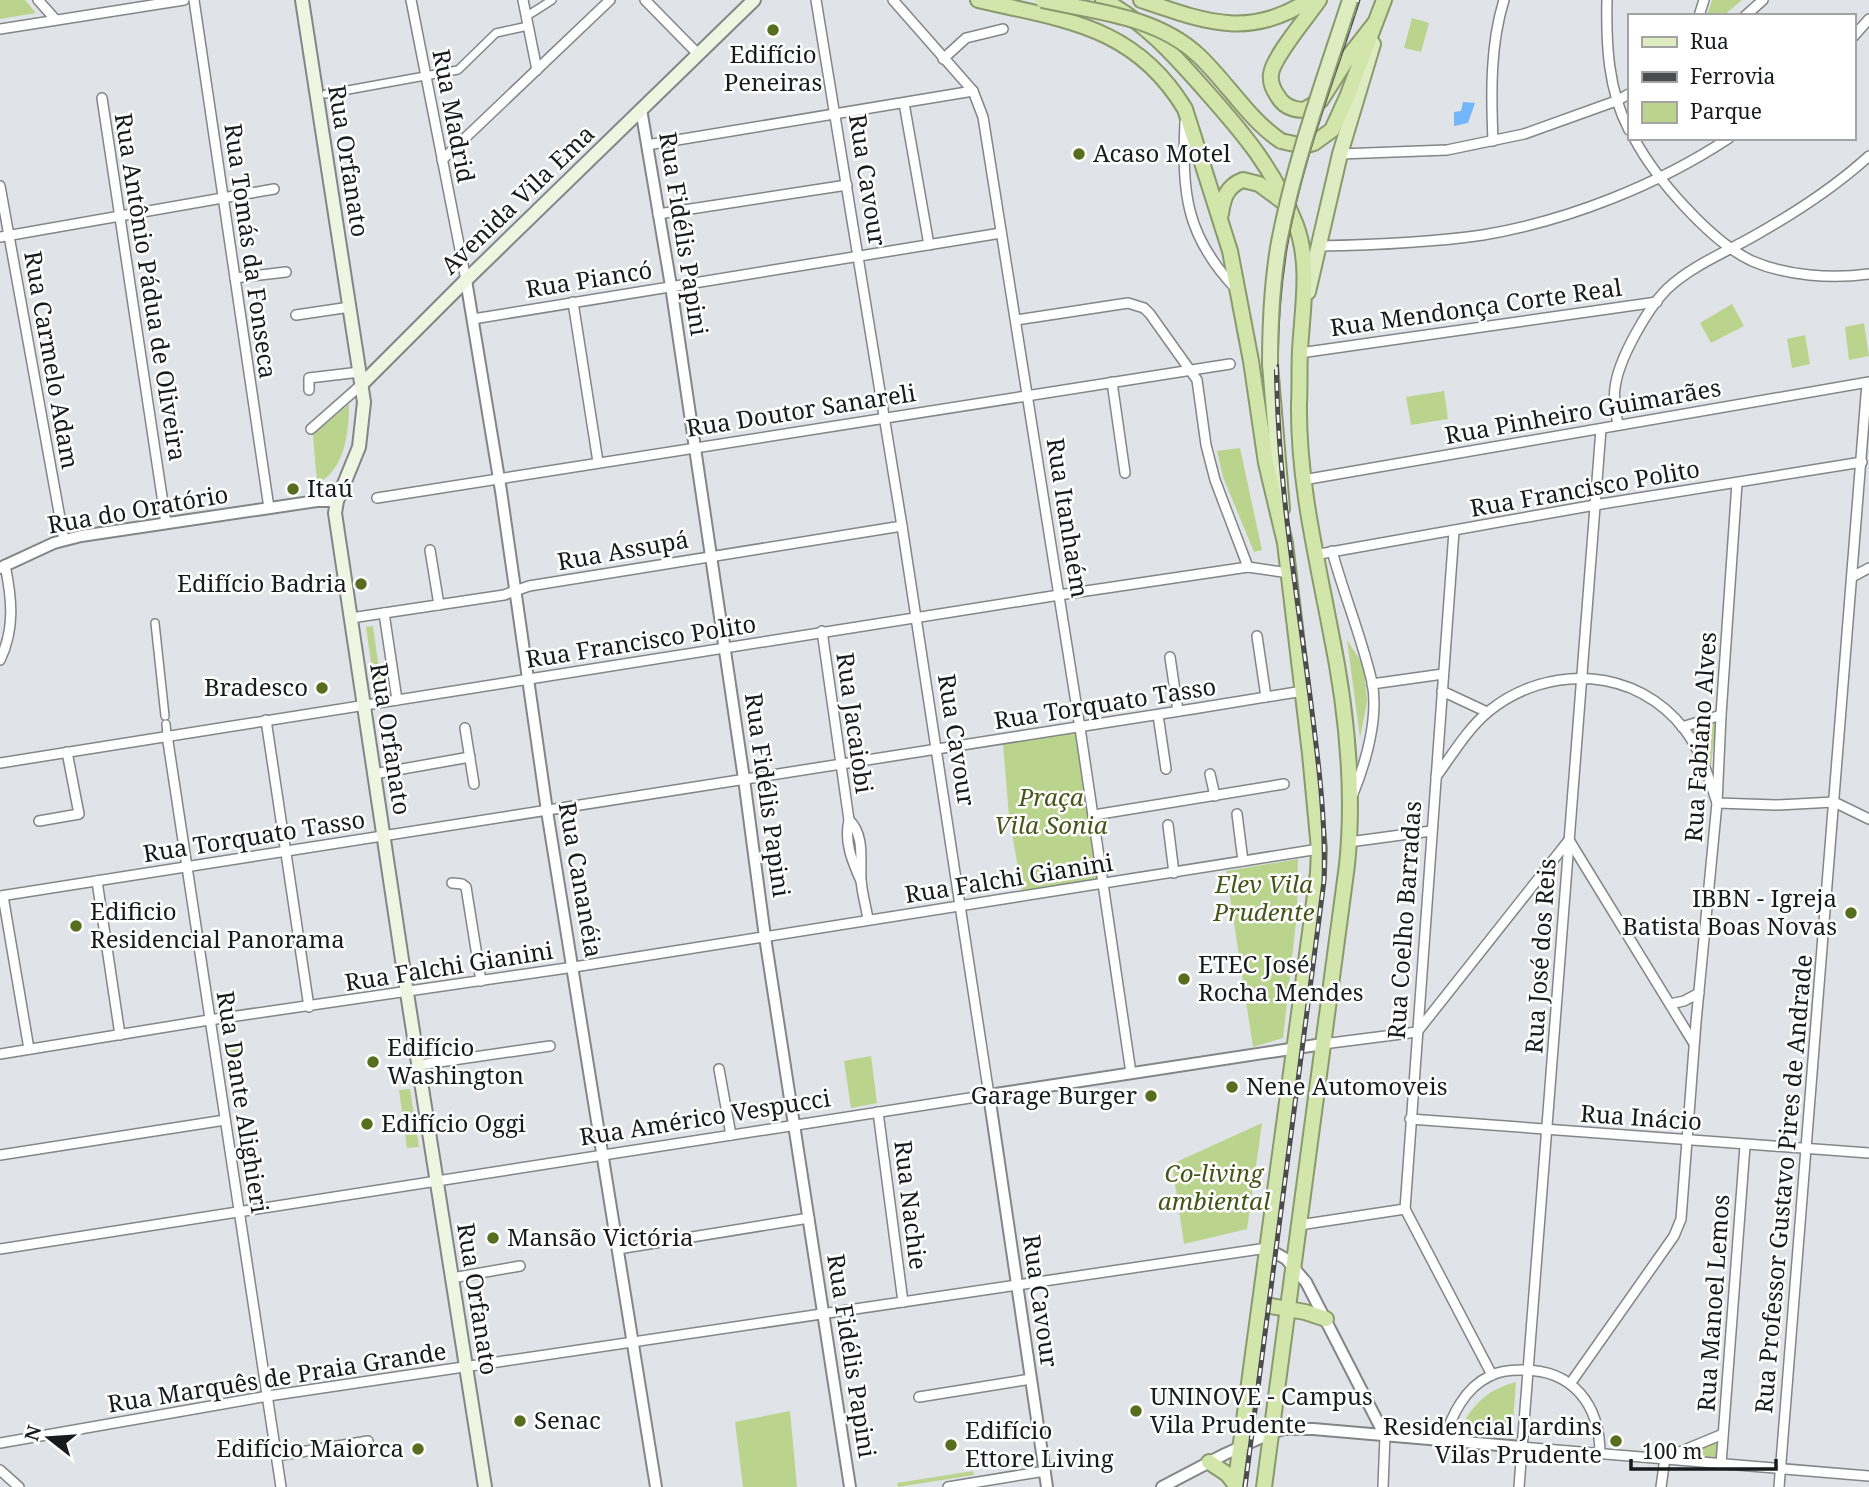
<svg xmlns="http://www.w3.org/2000/svg" width="1869" height="1487" font-family="'Noto Serif',serif">
<rect width="100%" height="100%" fill="#e0e4e8"/>
<g fill="#bbd48d">
<polygon points="0,0 25,0 36,13 0,19"/>
<polygon points="1712,0 1742,0 1723,16 1707,16"/>
<polygon points="1412,18 1429,23 1421,52 1404,48"/>
<polygon points="1732,304 1744,326 1711,343 1700,323"/>
<polygon points="1864,323 1869,356 1849,360 1845,327"/>
<polygon points="1805,335 1810,364 1792,368 1787,339"/>
<polygon points="1444,391 1448,419 1411,425 1406,397"/>
<path d="M349,404c0,29 -4,65 -32,80l-4,-49z"/>
<polygon points="1240,448 1262,550 1254,552 1223,477 1217,451"/>
<polygon points="373,626 382,690 375,691 366,627"/>
<polygon points="1347,640 1364,666 1367,702 1360,738"/>
<polygon points="1716,721 1711,766 1699,740 1690,729"/>
<polygon points="1081,732 1103,883 1023,897 1009,816 1003,744"/>
<polygon points="1298,859 1297,914 1283,1038 1253,1047 1226,871"/>
<polygon points="238,1043 242,1068 228,1070 225,1045"/>
<polygon points="871,1056 877,1103 851,1108 844,1061"/>
<polygon points="410,1089 419,1147 407,1148 399,1090"/>
<polygon points="1262,1123 1247,1229 1184,1244 1172,1164"/>
<path d="M1516,1382l-4,54 -53,-4c12,-27 29,-43 57,-50z"/>
<polygon points="790,1411 797,1487 743,1487 735,1422"/>
<polygon points="1719,1440 1717,1458 1676,1456"/>
<polygon points="973,1471 974,1475 898,1487 897,1483"/>
</g>
<polygon fill="#74b6fb" points="1463,102 1475,103 1468,123 1454,126 1454,112 1461,111"/>
<g fill="none" stroke-linecap="round" stroke-linejoin="round">
<g stroke="#828689" stroke-width="10">
<g id="pedestrian">
<polyline points="527,16 552,0"/>
<polyline points="326,94 458,70 496,33 528,26"/>
<polyline points="155,623 165,716"/>
<polyline points="166,724 167,735"/>
</g>
</g>
<g stroke="#828689" stroke-width="12">
<g id="minor">
<polyline points="38,0 55,19"/>
<polyline points="194,0 269,508"/>
<polyline points="411,0 466,280"/>
<polyline points="523,0 537,70"/>
<polyline points="645,0 698,54"/>
<polyline points="893,0 973,91 983,117 1080,728 1131,1073"/>
<path d="M1607,0c-1,44 1,90 22,130"/>
<polyline points="1699,16 1704,0"/>
<polyline points="1745,16 1763,0"/>
<polyline points="0,29 184,0"/>
<polyline points="1853,37 1869,19"/>
<polyline points="943,59 966,38 1003,29"/>
<polyline points="102,98 166,523"/>
<polyline points="904,103 929,245"/>
<path d="M1185,122c-3,71 0,113 51,167"/>
<path d="M1634,138c21,40 77,104 118,123 35,15 79,18 117,13"/>
<path d="M1493,141c-2,-47 -3,-96 11,-141"/>
<polyline points="647,145 973,91"/>
<polyline points="1340,154 1447,150 1524,134 1616,101 1629,94"/>
<polyline points="442,160 610,0"/>
<polyline points="0,186 64,540"/>
<polyline points="658,214 847,185"/>
<polyline points="0,237 274,189"/>
<path d="M1318,246c55,-1 110,-3 165,-11 84,-14 175,-50 246,-97"/>
<polyline points="235,278 286,272"/>
<polyline points="573,302 598,462"/>
<polyline points="296,315 350,307"/>
<polyline points="473,319 1001,233"/>
<polyline points="1016,320 1128,303 1144,308 1150,314 1197,380 1206,445 1215,480 1248,567"/>
<polyline points="1300,353 1657,302"/>
<polyline points="1112,382 1125,473"/>
<polyline points="309,390 309,378 360,372"/>
<path d="M1618,425c-2,-12 -5,-25 -3,-37 3,-28 32,-79 52,-99 24,-23 59,-37 87,-53 41,-23 81,-49 115,-80"/>
<polyline points="311,429 362,384"/>
<polyline points="1303,480 1869,382"/>
<polyline points="377,498 1230,364"/>
<polyline points="1454,531 1405,1209 1492,1375"/>
<polyline points="430,550 439,605"/>
<path d="M1332,551c12,44 30,87 40,131 7,35 -6,80 -19,112"/>
<polyline points="1314,555 1595,505 1862,462"/>
<polyline points="1852,577 1869,568"/>
<polyline points="384,613 397,700"/>
<polyline points="351,618 504,595 529,586 902,526"/>
<path d="M822,631l27,189c-5,22 3,41 12,61"/>
<polyline points="1257,636 1266,697"/>
<polyline points="1170,657 1178,711"/>
<path d="M0,660c15,-31 12,-61 5,-95"/>
<polyline points="1372,684 1443,674"/>
<polyline points="1442,691 1487,712"/>
<polyline points="1158,715 1166,769"/>
<polyline points="266,720 309,1007"/>
<polyline points="1682,727 1721,715"/>
<polyline points="465,728 474,784"/>
<polyline points="167,735 281,1487"/>
<polyline points="0,763 1059,595 1248,567 1289,573"/>
<polyline points="374,774 470,757"/>
<polyline points="1210,774 1215,796"/>
<path d="M1436,777c16,-22 32,-49 53,-66 60,-48 148,-44 196,19 16,21 24,48 32,73l59,2 58,-3 35,17"/>
<polyline points="1237,814 1243,861"/>
<polyline points="1094,815 1284,784"/>
<path d="M849,820c16,15 11,40 12,60 1,13 5,27 7,39"/>
<polyline points="39,821 79,814 67,752"/>
<polyline points="1168,825 1174,873"/>
<polyline points="1349,842 1431,831"/>
<polyline points="97,881 120,1035"/>
<polyline points="452,883 462,884 466,887 481,981"/>
<path d="M0,896c434,-69 869,-134 1303,-205"/>
<polyline points="3,896 29,1049"/>
<polyline points="1670,1004 1684,1001 1699,993"/>
<polyline points="1417,1032 1569,840 1693,1042"/>
<polyline points="1323,1044 1417,1032"/>
<polyline points="0,1054 209,1020 574,967 1319,849"/>
<polyline points="419,1065 550,1046"/>
<polyline points="719,1069 731,1135"/>
<polyline points="878,1112 903,1302"/>
<polyline points="1410,1119 1869,1153"/>
<polyline points="0,1155 225,1120"/>
<polyline points="1299,1225 1405,1209"/>
<polyline points="0,1249 989,1095 902,526 816,0"/>
<polyline points="618,1249 809,1218"/>
<polyline points="452,1278 520,1266"/>
<polyline points="1570,1384 1674,1236 1681,1219 1696,1022 1717,803 1721,715 1737,483"/>
<polyline points="919,1397 1031,1379"/>
<path d="M1443,1441c9,-25 21,-53 47,-65 9,-5 21,-6 31,-6 52,-1 79,35 79,84"/>
<polyline points="0,1443 268,1396 1267,1248"/>
<polyline points="1522,1447 1869,1476"/>
<polyline points="276,1456 368,1441"/>
<polyline points="1721,1464 1745,1146"/>
<polyline points="0,1470 19,1487"/>
<polyline points="948,1487 1045,1471"/>
<polyline points="1383,1487 1385,1436"/>
<polyline points="1519,1487 1601,429"/>
<polyline points="1661,1487 1665,1458 1723,1434"/>
<polyline points="1779,1487 1867,383"/>
</g>
</g>
<g stroke="#828689" stroke-width="14">
<g id="tertiary">
<polyline points="641,109 671,286 744,779 765,937 850,1487"/>
<polyline points="466,280 501,491 547,811 656,1487"/>
<polyline points="0,568 54,543 81,536 317,501 337,501"/>
<polyline points="1267,1248 1286,1259 1306,1282 1385,1436"/>
<polyline points="1047,1487 989,1095 1323,1044"/>
<polyline points="1162,1487 1225,1454 1271,1433 1284,1429 1313,1429 1522,1447"/>
</g>
</g>
<g stroke="#828689" stroke-width="16">
<g id="secondary">
<polyline points="302,0 364,402 359,447 337,501 335,513 407,993 485,1487"/>
<polyline points="362,384 466,280 754,0"/>
</g>
</g>
<g stroke="#899a6c" stroke-width="18">
<g id="primary">
<polyline points="1308,292 1340,154 1373,44"/>
<polyline points="1270,364 1282,509"/>
</g>
</g>
<g stroke="#899a6c" stroke-width="18">
<g id="trunk">
<path d="M978,0c87,20 157,26 207,109l45,142 21,110 15,102 19,80 25,211 9,95 -1,24 -83,614"/>
<path d="M1103,0c42,22 71,55 102,90 39,44 69,79 91,135 15,40 6,85 4,126 -1,17 0,35 -1,53 -1,76 17,150 31,224 16,77 25,159 17,237l-83,622"/>
<path d="M1141,0c62,21 108,40 168,0"/>
<path d="M1319,0c-11,16 -46,57 -48,74 -1,7 2,15 6,21 6,11 15,15 27,15l17,-10 28,-44 25,-32"/>
<polyline points="1281,141 1303,146 1314,143 1332,130 1347,97 1384,0"/>
<path d="M1221,214c2,-16 6,-28 22,-34l16,4 23,17"/>
<polyline points="1260,1304 1305,1312 1326,1319"/>
<polyline points="1209,1462 1227,1474 1235,1484"/>
</g>
</g>
<use href="#pedestrian" stroke="#fff" stroke-width="7"/>
<use href="#minor" stroke="#fff" stroke-width="9"/>
<use href="#tertiary" stroke="#fff" stroke-width="10"/>
<use href="#secondary" stroke="#eef5e0" stroke-width="12"/>
<use href="#primary" stroke="#ddecc1" stroke-width="14"/>
<use href="#trunk" stroke="#d2e6ac" stroke-width="14"/>
<g stroke="#4a4c4e" stroke-width="5">
<path id="rail" d="M1245,1487l79,-606c2,-64 -6,-122 -14,-185 -13,-101 -30,-203 -33,-305 -2,-46 1,-96 8,-142 14,-85 47,-167 73,-249"/>
</g>
<use href="#rail" stroke="#fff" stroke-width="2.5" stroke-dasharray="8" stroke-linecap="butt"/>
<g stroke="#899a6c" stroke-width="18" stroke-linecap="butt">
<path id="primary-bridge" d="M1270,364c0,-41 2,-82 9,-122 16,-83 45,-162 71,-242"/>
</g>
<g stroke="#899a6c" stroke-width="18" stroke-linecap="butt">
<path id="trunk-bridge" d="M1042,0c54,12 114,16 156,55 29,27 50,64 83,86"/>
</g>
<use href="#primary-bridge" stroke="#ddecc1" stroke-width="14"/>
<use href="#trunk-bridge" stroke="#d2e6ac" stroke-width="14"/>
</g>
<g fill="#576e1f" stroke="#fff" stroke-width="2.5">
<circle cx="773" cy="30" r="7"/>
<circle cx="1079" cy="154" r="7"/>
<circle cx="293" cy="489" r="7"/>
<circle cx="361" cy="584" r="7"/>
<circle cx="322" cy="688" r="7"/>
<circle cx="1851" cy="913" r="7"/>
<circle cx="76" cy="926" r="7"/>
<circle cx="1184" cy="979" r="7"/>
<circle cx="373" cy="1062" r="7"/>
<circle cx="1232" cy="1087" r="7"/>
<circle cx="1151" cy="1096" r="7"/>
<circle cx="367" cy="1124" r="7"/>
<circle cx="493" cy="1238" r="7"/>
<circle cx="1136" cy="1411" r="7"/>
<circle cx="520" cy="1421" r="7"/>
<circle cx="1616" cy="1441" r="7"/>
<circle cx="951" cy="1445" r="7"/>
<circle cx="418" cy="1449" r="7"/>
</g>
<g text-anchor="middle" stroke-width="5" stroke-linejoin="round" paint-order="stroke">
<g font-size="24" fill="#191a1c" stroke="#fff" text-anchor="start">
<text x="773" y="63" text-anchor="middle">Edifício<tspan x="773" dy="28">Peneiras</tspan></text>
<text x="1093" y="162">Acaso Motel</text>
<text x="307" y="497">Itaú</text>
<text x="347" y="592" text-anchor="end">Edifício Badria</text>
<text x="308" y="696" text-anchor="end">Bradesco</text>
<text x="1837" y="907" text-anchor="end">IBBN - Igreja<tspan x="1837" dy="28">Batista Boas Novas</tspan></text>
<text x="90" y="920">Edificio<tspan x="90" dy="28">Residencial Panorama</tspan></text>
<text x="1198" y="973">ETEC José<tspan x="1198" dy="28">Rocha Mendes</tspan></text>
<text x="387" y="1056">Edifício<tspan x="387" dy="28">Washington</tspan></text>
<text x="1246" y="1095">Nene Automoveis</text>
<text x="1137" y="1104" text-anchor="end">Garage Burger</text>
<text x="381" y="1132">Edifício Oggi</text>
<text x="507" y="1246">Mansão Victória</text>
<text x="1150" y="1405">UNINOVE - Campus<tspan x="1150" dy="28">Vila Prudente</tspan></text>
<text x="534" y="1429">Senac</text>
<text x="1602" y="1435" text-anchor="end">Residencial Jardins<tspan x="1602" dy="28">Vilas Prudente</tspan></text>
<text x="965" y="1439">Edifício<tspan x="965" dy="28">Ettore Living</tspan></text>
<text x="404" y="1457" text-anchor="end">Edifício Maiorca</text>
</g>
<g font-size="24" fill="#191a1c" stroke="#fff">
<text transform="translate(453 116) rotate(79)" y="8">Rua Madrid</text>
<text transform="translate(348 161) rotate(81)" y="8">Rua Orfanato</text>
<text transform="translate(867 180) rotate(81)" y="8">Rua Cavour</text>
<text transform="translate(518 200) rotate(-44)" y="8">Avenida Vila Ema</text>
<text transform="translate(683 234) rotate(81)" y="8">Rua Fidélis Papini</text>
<text transform="translate(250 251) rotate(82)" y="8">Rua Tomás da Fonseca</text>
<text transform="translate(589 280) rotate(-9)" y="8">Rua Piancó</text>
<text transform="translate(150 287) rotate(81)" y="8">Rua Antônio Pádua de Oliveira</text>
<text transform="translate(1476 308) rotate(-8)" y="8">Rua Mendonça Corte Real</text>
<text transform="translate(51 360) rotate(80)" y="8">Rua Carmelo Adam</text>
<text transform="translate(801 411) rotate(-9)" y="8">Rua Doutor Sanareli</text>
<text transform="translate(1583 412) rotate(-10)" y="8">Rua Pinheiro Guimarães</text>
<text transform="translate(1585 489) rotate(-10)" y="8">Rua Francisco Polito</text>
<text transform="translate(138 510) rotate(-10)" y="8">Rua do Oratório</text>
<text transform="translate(1067 518) rotate(81)" y="8">Rua Itanhaém</text>
<text transform="translate(623 551) rotate(-10)" y="8">Rua Assupá</text>
<text transform="translate(641 642) rotate(-9)" y="8">Rua Francisco Polito</text>
<text transform="translate(1105 704) rotate(-9)" y="8">Rua Torquato Tasso</text>
<text transform="translate(854 723) rotate(82)" y="8">Rua Jacaiobi</text>
<text transform="translate(1701 737) rotate(-86)" y="8">Rua Fabiano Alves</text>
<text transform="translate(390 739) rotate(81)" y="8">Rua Orfanato</text>
<text transform="translate(956 740) rotate(81)" y="8">Rua Cavour</text>
<text transform="translate(767 795) rotate(82)" y="8">Rua Fidélis Papini</text>
<text transform="translate(254 837) rotate(-9)" y="8">Rua Torquato Tasso</text>
<text transform="translate(1009 879) rotate(-9)" y="8">Rua Falchi Gianini</text>
<text transform="translate(580 880) rotate(80)" y="8">Rua Cananéia</text>
<text transform="translate(1405 920) rotate(-86)" y="8">Rua Coelho Barradas</text>
<text transform="translate(1541 956) rotate(-86)" y="8">Rua José dos Reis</text>
<text transform="translate(449 967) rotate(-9)" y="8">Rua Falchi Gianini</text>
<text transform="translate(242 1102) rotate(81)" y="8">Rua Dante Alighieri</text>
<text transform="translate(705 1118) rotate(-9)" y="8">Rua Américo Vespucci</text>
<text transform="translate(1641 1118) rotate(4)" y="8">Rua Inácio</text>
<text transform="translate(1784 1184) rotate(-85)" y="8">Rua Professor Gustavo Pires de Andrade</text>
<text transform="translate(910 1205) rotate(83)" y="8">Rua Nachie</text>
<text transform="translate(477 1299) rotate(81)" y="8">Rua Orfanato</text>
<text transform="translate(1040 1301) rotate(82)" y="8">Rua Cavour</text>
<text transform="translate(1714 1303) rotate(-86)" y="8">Rua Manoel Lemos</text>
<text transform="translate(851 1356) rotate(81)" y="8">Rua Fidélis Papini</text>
<text transform="translate(277 1378) rotate(-9)" y="8">Rua Marquês de Praia Grande</text>
</g>
<g font-size="24" font-style="italic" fill="#445617" stroke="#fff">
<text x="1051" y="806">Praça<tspan x="1051" dy="28">Vila Sonia</tspan></text>
<text x="1264" y="893">Elev Vila<tspan x="1264" dy="28">Prudente</tspan></text>
<text x="1214" y="1182">Co-living<tspan x="1214" dy="28">ambiental</tspan></text>
</g>
</g>
<rect x="1628" y="14" width="228" height="126" fill="#ffffff" stroke="#a3a3a4" stroke-width="2"/>
<rect x="1642" y="37" width="35" height="10" fill="#ddecc1" stroke="#a3a3a4" stroke-width="2"/>
<text x="1690" y="49" font-size="21" fill="#191a1c">Rua</text>
<rect x="1642" y="72" width="35" height="10" fill="#4a4c4e" stroke="#a3a3a4" stroke-width="2"/>
<text x="1690" y="84" font-size="21" fill="#191a1c">Ferrovia</text>
<rect x="1642" y="102" width="35" height="21" fill="#bbd48d" stroke="#a3a3a4" stroke-width="2"/>
<text x="1690" y="119" font-size="21" fill="#191a1c">Parque</text>
<g transform="translate(49 1438) rotate(287)" stroke="#ffffff" stroke-width="5" paint-order="stroke">
<path d="M0-5L12 26L0 18L-12 26Z" fill="#191a1c"/>
<text y="-10" font-size="19" font-weight="bold" text-anchor="middle" fill="#191a1c">N</text>
</g>
<path d="M1631 1459v10h145v-10" fill="none" stroke="#191a1c" stroke-width="3.5"/>
<text x="1642" y="1459" font-size="21" fill="#191a1c" stroke="#ffffff" stroke-width="5" paint-order="stroke">100 m</text>
</svg>
